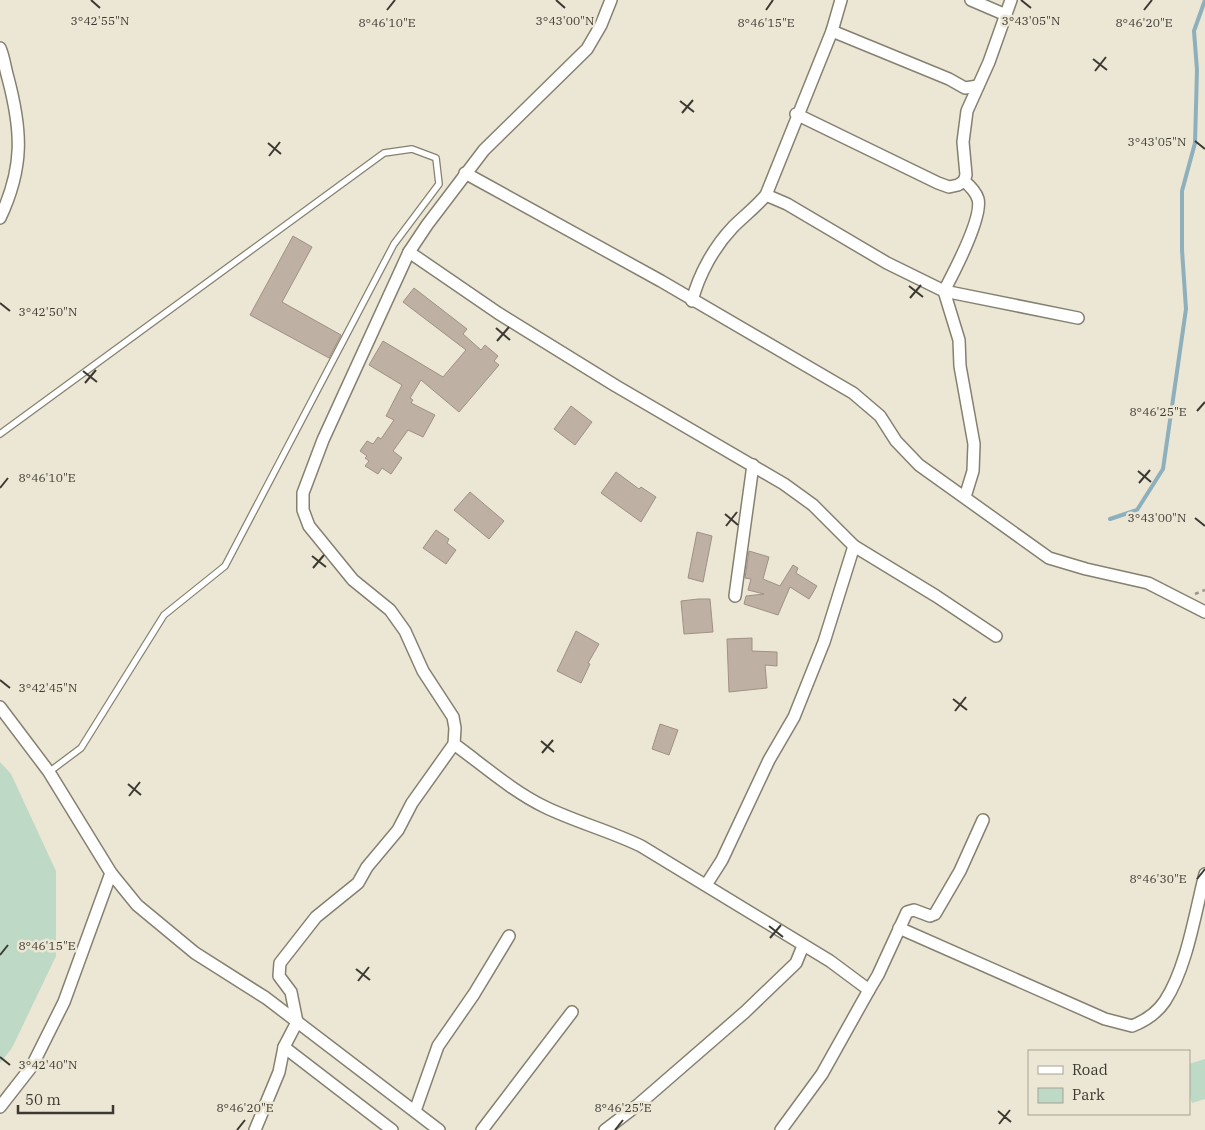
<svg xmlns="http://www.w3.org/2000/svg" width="1205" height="1130" font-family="'IBM Plex Serif',serif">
<rect width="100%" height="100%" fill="#ece6d4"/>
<g fill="#bed9c5">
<polygon points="0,762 11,774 56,871 56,956 12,1048 0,1063"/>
<polygon points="1205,1059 1205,1099 1192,1103 1189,1094 1189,1064"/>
</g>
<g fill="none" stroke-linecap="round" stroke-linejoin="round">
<polyline stroke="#8db0bc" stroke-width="4" points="1110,519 1137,510 1163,469 1186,309 1182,250 1182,191 1195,143 1197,70 1194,31 1205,0"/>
</g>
<g fill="#bfb0a4" stroke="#9f9185">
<polygon points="293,236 312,247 282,302 341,335 329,358 250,315"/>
<polygon points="414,288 467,329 463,334 481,350 485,345 498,356 494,361 499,365 459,412 421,380 410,398 413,400 411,403 435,415 423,437 408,430 393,451 402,458 391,474 382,468 378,474 365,466 369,461 365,458 367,456 360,451 367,441 373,444 378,437 381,439 394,420 386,416 402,385 369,365 383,341 443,377 466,350 403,302"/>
<polygon points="571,406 592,422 575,445 554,429"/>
<polygon points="616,472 639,489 641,487 656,497 641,522 601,493"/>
<polygon points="470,492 504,521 489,539 454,510"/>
<polygon points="436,530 449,539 447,543 456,550 446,564 423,548"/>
<polygon points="697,532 712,536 703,582 688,578"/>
<polygon points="749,551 769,557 763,579 780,586 793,565 798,568 796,573 817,586 809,599 790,587 778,615 744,604 746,596 764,594 748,590 751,579 745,578"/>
<polygon points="698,599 710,599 713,632 684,634 681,601"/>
<polygon points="576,631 599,644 588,663 590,664 581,683 557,671"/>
<polygon points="752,638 752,651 777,652 777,666 765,665 767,688 729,692 727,639"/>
<polygon points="660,724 678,730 669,755 652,749"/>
</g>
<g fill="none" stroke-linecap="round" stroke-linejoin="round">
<g stroke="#858070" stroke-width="8">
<polyline id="service" points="0,434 384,153 412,149 436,158 439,184 394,244 225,566 164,615 81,748 49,772"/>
</g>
<g stroke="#858070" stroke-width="14">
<g id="minor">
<polyline points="971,0 1006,15"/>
<polyline points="832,31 949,79 965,88 978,86"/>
<path d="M0,48c4,9 5,20 8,30 14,53 16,89 -8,140"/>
<polyline points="796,114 938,183 949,187 958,185 964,181 966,175 963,142 967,111 989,62 1011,0"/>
<polyline points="465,173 661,281 853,393 880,416 896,441 919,465 1049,558 1086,569 1148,583 1205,612"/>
<path d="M964,181c6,5 12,11 14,18 5,18 -25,75 -34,92l15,49 1,26 14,78 -1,27 -8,26"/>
<polyline points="766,195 787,204 887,263 944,291 1078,318"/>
<polyline points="409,252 498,313 616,386 784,484 813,505 854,546 936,596 996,636"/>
<path d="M692,301c7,-27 22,-54 41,-74 11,-11 23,-20 33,-32l66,-164 9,-31"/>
<polyline points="735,596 753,465"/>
<polyline points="0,707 49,772 111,873 137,905 195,953 266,998 439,1130"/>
<path d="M454,744c29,21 58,47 91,63 31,15 65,24 96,39l189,115 39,29 9,-15 29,-63 7,-2 16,6 5,-2 25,-43 23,-51"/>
<polyline points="706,885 722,860 769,760 794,717 824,642 854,546"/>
<path d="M899,928l206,91 27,7c13,-5 25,-13 33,-25 22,-34 30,-88 40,-127"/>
<polyline points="284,1047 392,1130"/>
<polyline points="0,1107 32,1066 64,1002 111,873"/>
<polyline points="415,1111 438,1046 474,994 509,936"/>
<polyline points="255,1130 279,1072 284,1047 297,1022 291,992 279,976 280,963 316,917 358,883 367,867 398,830 412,803 454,744 455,728 453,717 423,671 405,631 390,610 353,580 309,526 303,510 303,493 323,440 409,252 427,225 484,150 587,49 601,25 611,0"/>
<polyline points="482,1130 572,1012"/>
<polyline points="605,1130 639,1104 745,1012 796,963 803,946"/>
<polyline points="781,1130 822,1074 869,990"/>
</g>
</g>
<polyline stroke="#9c988b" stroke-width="2.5" stroke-dasharray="4 4" stroke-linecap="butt" points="1195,594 1205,590"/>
<use href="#service" stroke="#fff" stroke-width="5.5"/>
<use href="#minor" stroke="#fff" stroke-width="11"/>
</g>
<path fill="none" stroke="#3b3932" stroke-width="2" d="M91,0l9,8M556,0l9,8M1021,0l10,8M387,10l8,-10M766,10l7,-10M1144,10l8,-10M1093,59l14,11M1095,71l11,-14M680,101l14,11M682,113l11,-13M1195,141l10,8M268,143l13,11M269,156l11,-14M909,286l14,11M910,298l11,-13M0,303l10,8M496,328l14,12M497,341l12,-14M83,371l14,11M85,383l11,-13M1197,411l8,-9M1138,471l13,11M1139,483l11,-13M0,488l8,-10M725,514l13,11M1195,518l10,8M726,526l11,-14M312,556l14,11M313,568l11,-13M0,680l10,8M953,699l14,11M955,711l11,-14M541,741l13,11M542,753l11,-13M128,784l13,11M129,796l11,-14M1197,879l8,-10M769,926l14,11M770,938l11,-13M0,955l8,-10M356,969l14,11M358,981l11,-14M0,1057l10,8M998,1111l13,11M999,1124l11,-14M237,1130l8,-10M615,1130l8,-10"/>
<g font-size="12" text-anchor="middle" fill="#3b3932" stroke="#ece6d4" stroke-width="5" stroke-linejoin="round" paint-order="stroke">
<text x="100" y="25">3°42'55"N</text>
<text x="565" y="25">3°43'00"N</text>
<text x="1031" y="25">3°43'05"N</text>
<text x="387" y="27">8°46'10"E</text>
<text x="766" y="27">8°46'15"E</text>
<text x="1144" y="27">8°46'20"E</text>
<text x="1157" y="146">3°43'05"N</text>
<text x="48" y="316">3°42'50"N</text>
<text x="1158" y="416">8°46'25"E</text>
<text x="47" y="482">8°46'10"E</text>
<text x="1157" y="522">3°43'00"N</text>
<text x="48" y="692">3°42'45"N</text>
<text x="1158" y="883">8°46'30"E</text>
<text x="47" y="950">8°46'15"E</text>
<text x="48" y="1069">3°42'40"N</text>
<text x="245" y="1112">8°46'20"E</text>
<text x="623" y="1112">8°46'25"E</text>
</g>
<rect x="1028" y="1050" width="162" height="65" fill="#ece6d4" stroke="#a5a193"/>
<rect x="1038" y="1066" width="25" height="8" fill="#ffffff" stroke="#a5a193"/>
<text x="1072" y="1075" font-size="15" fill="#3b3932">Road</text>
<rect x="1038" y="1088" width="25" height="15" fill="#bed9c5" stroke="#a5a193"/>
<text x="1072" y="1100" font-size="15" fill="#3b3932">Park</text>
<path d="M18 1105v8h95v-8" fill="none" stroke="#3b3932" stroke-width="2.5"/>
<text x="25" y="1105" font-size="15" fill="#3b3932" stroke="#ece6d4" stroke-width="4" paint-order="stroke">50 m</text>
</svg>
